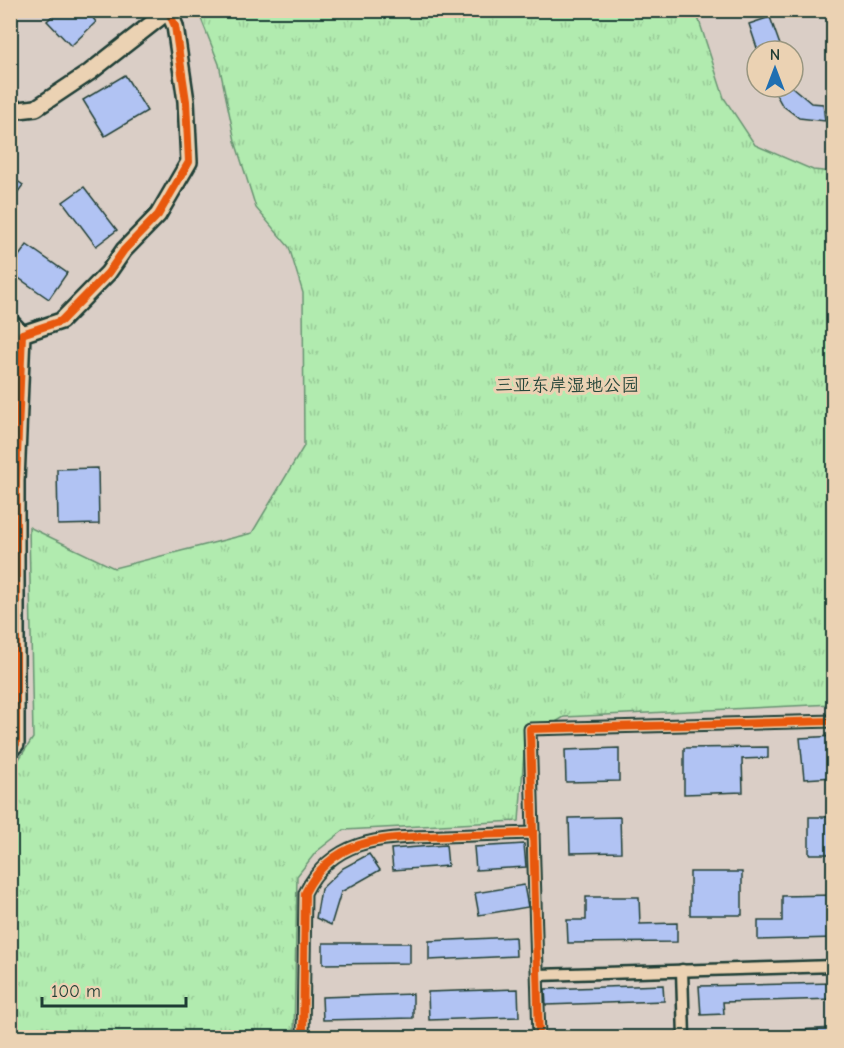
<svg xmlns="http://www.w3.org/2000/svg" width="844" height="1048" font-family="'Comic Neue','LXGW WenKai TC',sans-serif">
<defs>
<pattern id="park-tufts" width="24" height="20" patternUnits="userSpaceOnUse" patternTransform="scale(1.5)"><rect width="24" height="20" fill="#b1ebaf"/><path d="M3 7l-1-3M5 7V3M7 7l1-3M15 17l-1-3M17 17v-4M19 17l1-3" fill="none" stroke="#98ca97"/></pattern>
</defs>
<rect width="100%" height="100%" fill="#dacec6"/>
<filter id="ink" filterUnits="userSpaceOnUse"><feTurbulence type="fractalNoise" baseFrequency=".0167" numOctaves="2"/><feDisplacementMap in="SourceGraphic" scale="12" xChannelSelector="R" yChannelSelector="G"/><feConvolveMatrix kernelMatrix="1 2 1 2 8 2 1 2 1" color-interpolation-filters="sRGB"/></filter>
<g filter="url(#ink)">
<polygon fill="url(#park-tufts)" stroke="#689472" stroke-width="1.5" points="198,11 696,11 724,98 755,145 813,170 833,172 833,704 564,717 525,740 519,821 344,830 316,852 297,876 294,1037 11,1038 11,771 33,738 29,527 114,568 252,533 304,446 303,293 289,247 256,208 235,141 219,64"/>
<g fill="#b1c3f3" stroke="#1f3d34" stroke-width="1.5">
<polygon points="58,10 87,10 96,22 71,46 47,21"/>
<polygon points="770,17 780,45 758,51 749,24"/>
<polygon points="125,75 147,111 105,136 83,100"/>
<polygon points="772,87 792,87 811,103 823,104 825,121 799,118 782,105"/>
<polygon points="10,176 23,185 10,203"/>
<polygon points="84,187 117,230 96,246 63,202"/>
<polygon points="27,245 67,273 49,299 10,272 10,268"/>
<polygon points="98,468 99,524 58,525 57,469"/>
<polygon points="834,736 834,777 804,779 800,738"/>
<polygon points="768,747 768,758 742,759 743,792 684,794 684,748"/>
<polygon points="619,748 619,781 566,782 565,750"/>
<polygon points="620,817 621,852 570,853 569,818"/>
<rect x="809" y="817" width="25" height="37"/>
<polygon points="524,844 526,867 476,870 474,847"/>
<polygon points="446,845 448,866 393,870 391,849"/>
<polygon points="369,854 380,870 341,892 331,925 316,918 321,889 343,868"/>
<rect x="690" y="872" width="52" height="43"/>
<polygon points="524,885 528,907 479,915 475,893"/>
<polygon points="834,895 834,938 758,940 758,921 782,921 782,896"/>
<polygon points="586,897 639,897 640,924 677,923 677,942 568,943 567,920 586,920"/>
<polygon points="515,937 516,956 429,960 429,941"/>
<polygon points="323,943 410,943 410,963 323,964"/>
<polygon points="834,983 834,999 723,1002 724,1014 701,1015 699,986"/>
<polygon points="663,985 664,1001 546,1005 545,989"/>
<polygon points="518,989 519,1017 429,1020 428,992"/>
<polygon points="413,994 413,1018 323,1020 322,997"/>
<polygon points="834,1028 834,1038 780,1038 780,1031"/>
</g>
<g fill="none" stroke-linecap="round" stroke-linejoin="round">
<g stroke="#1f3d34" stroke-width="15">
<g id="street">
<polyline points="682,970 684,1038"/>
<polyline points="538,975 834,966"/>
<path d="M303,1038l2,-145c29,-59 84,-55 140,-57 29,-1 58,-2 88,-3"/>
<polyline points="539,1038 530,729 834,721"/>
</g>
</g>
<g stroke="#1f3d34" stroke-width="20">
<g id="secondary">
<polyline points="10,111 36,108 90,72 168,11"/>
<polyline points="10,321 22,334"/>
<polyline points="10,750 16,744 16,481 22,334 61,321 108,273 124,250 158,215 189,162 186,101 175,26 168,10"/>
</g>
</g>
<use href="#street" stroke="#ebd2b3" stroke-width="10"/>
<use href="#secondary" stroke="#ebd2b3" stroke-width="15"/>
<g stroke="#ebd2b3" stroke-width="11">
<g id="cycleway">
<polyline points="10,750 16,744 16,481 22,334 61,321 108,273 124,250 158,215 189,162 186,101 175,26 168,10"/>
<path d="M303,1038l2,-145c29,-59 84,-55 140,-57 29,-1 58,-2 88,-3"/>
<polyline points="539,1038 530,729 834,721"/>
</g>
</g>
<use href="#cycleway" stroke="#e8590c" stroke-width="8"/>
</g>
</g>
<g text-anchor="middle" stroke-width="6" stroke-linejoin="round" paint-order="stroke">
<g font-size="18" fill="#26463a" stroke="#ebd2b3">
<text x="567" y="391">三亚东岸湿地公园</text>
</g>
</g>
<rect width="844" height="1048" fill="none" stroke="#ebd2b3" stroke-width="36"/>
<rect x="18" y="18" width="808" height="1012" fill="none" stroke="#1f3d34" stroke-width="2" filter="url(#ink)"/>
<g transform="translate(775 69)"><circle r="28" fill="#ebd2b3" stroke="#999680" stroke-width="1.5"/>
<path d="M0-4.5L10 22L0 15L-10 22Z" fill="#1f6fb2"/>
<text y="-9" font-size="16" font-weight="bold" text-anchor="middle" fill="#1f3d34">N</text>
</g>
<path d="M42 997v9h144v-9" fill="none" stroke="#1f3d34" stroke-width="3"/>
<text x="51" y="997" font-size="18" fill="#1f3d34" stroke="#ebd2b3" stroke-width="4.5" paint-order="stroke">100 m</text>
</svg>
